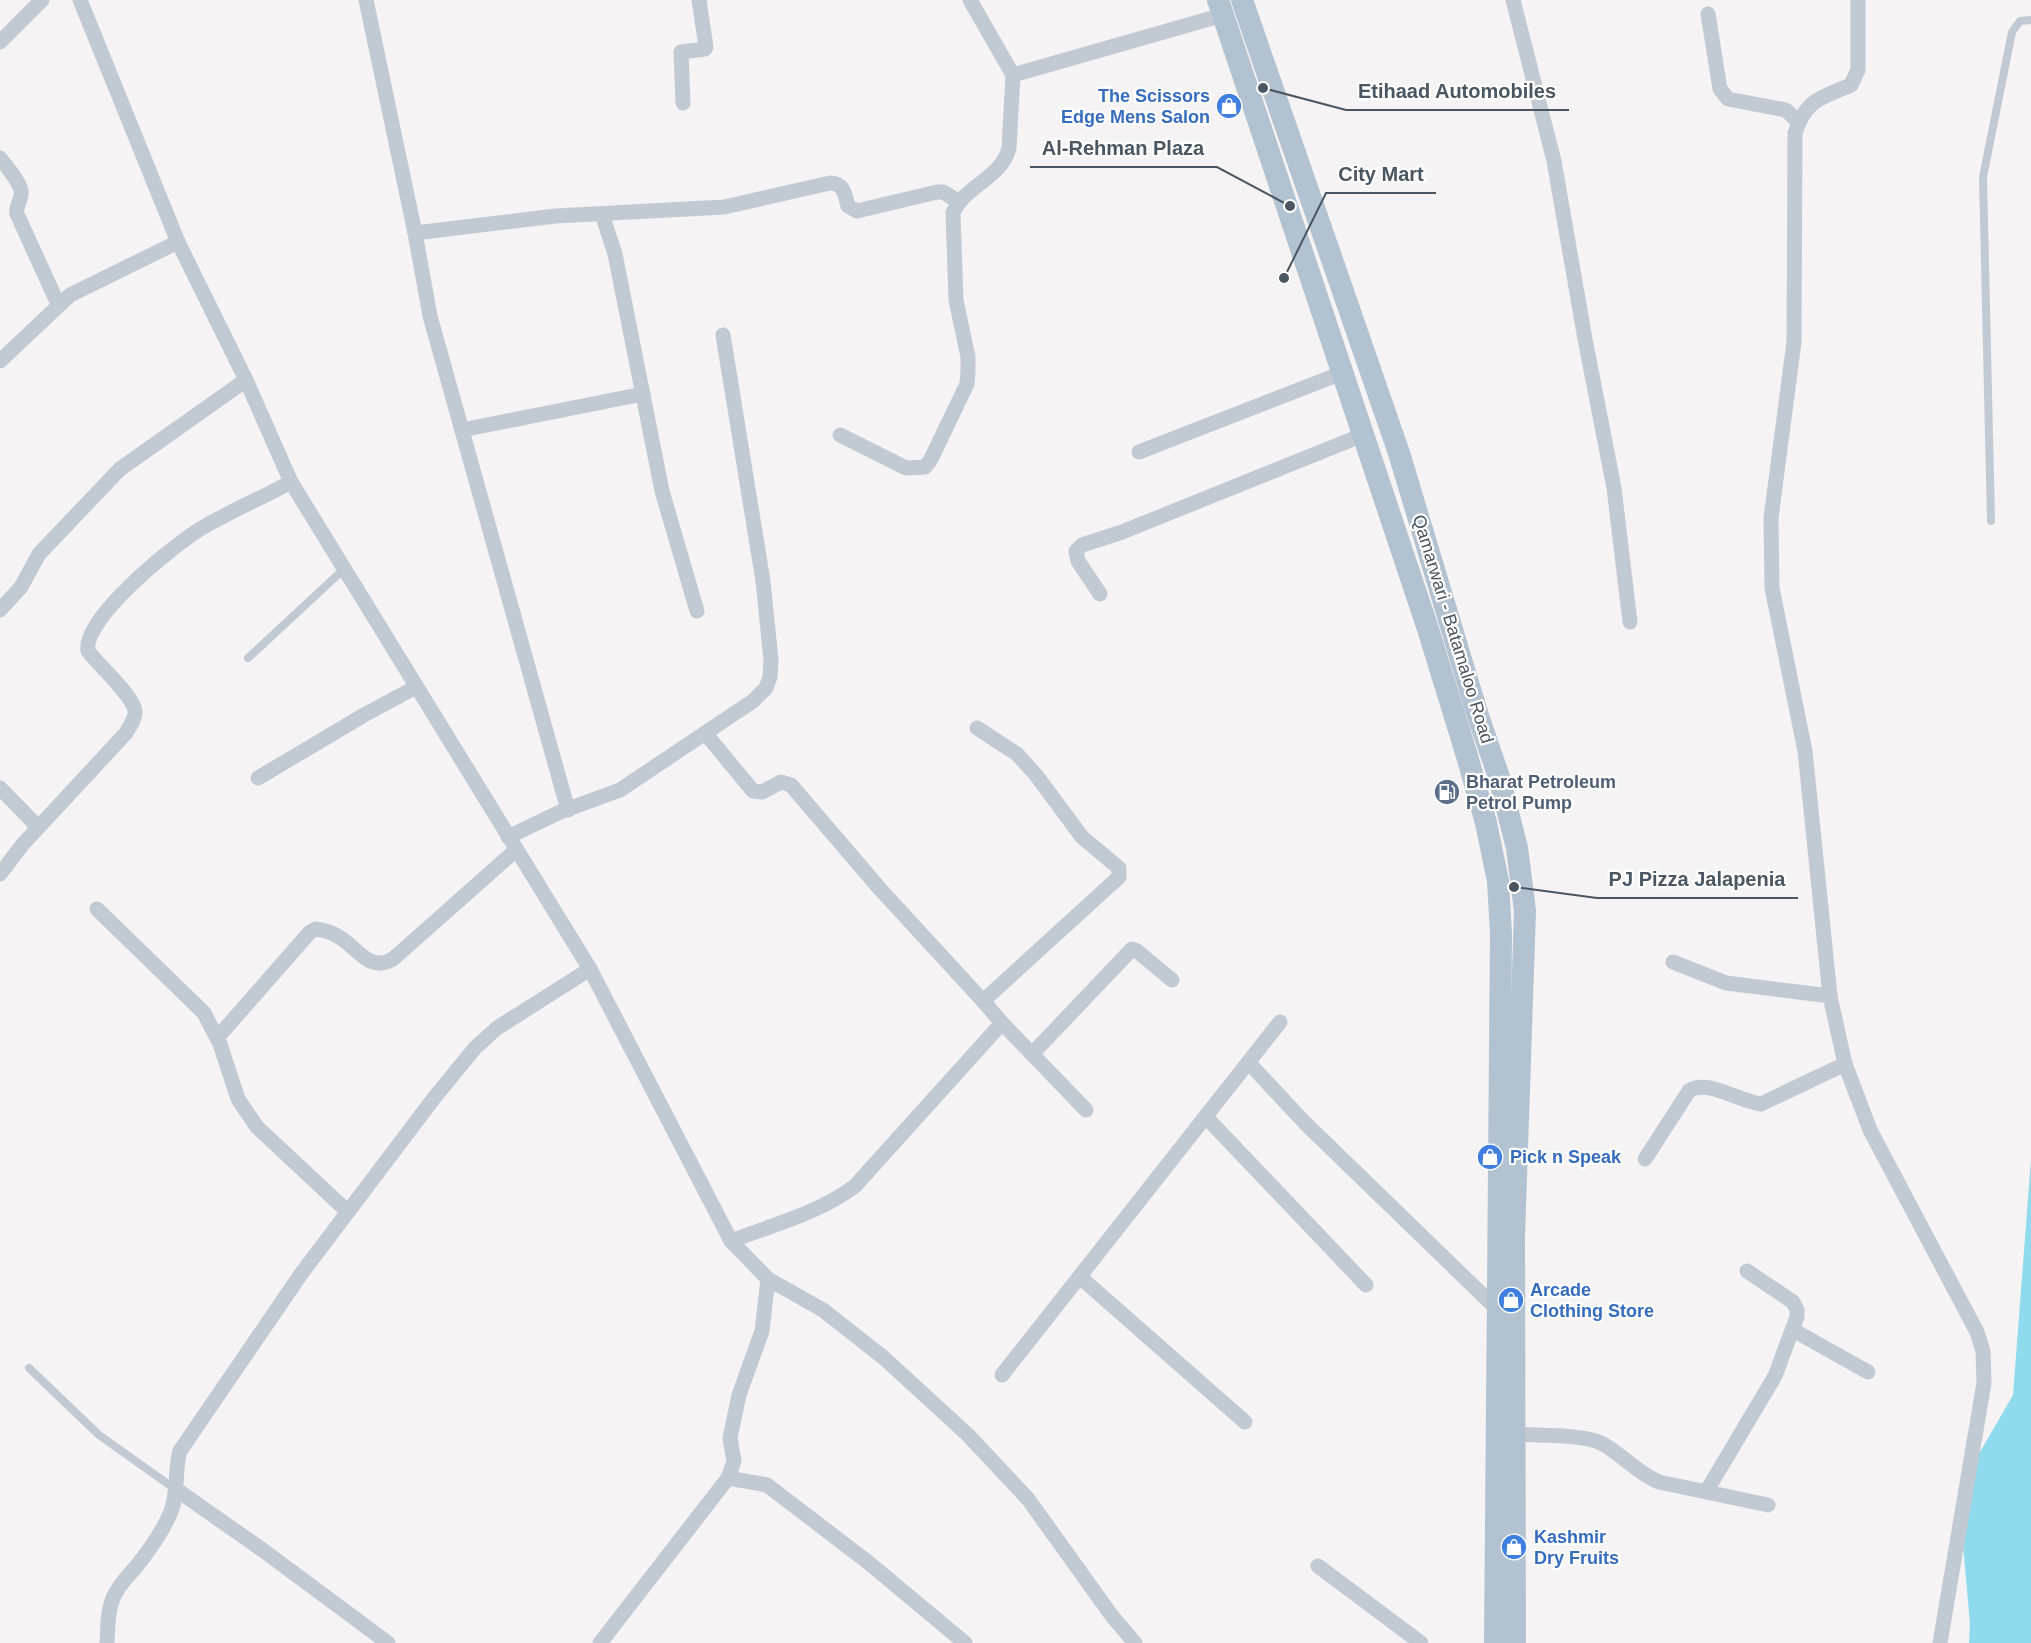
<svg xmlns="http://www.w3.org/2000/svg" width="2031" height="1643" font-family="Helvetica,sans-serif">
<rect width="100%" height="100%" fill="#f5f3f3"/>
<polygon fill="#90daee" points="2031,1159 2031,1643 1969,1643 1970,1623 1958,1490 2013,1395"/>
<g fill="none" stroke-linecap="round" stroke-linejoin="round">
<g stroke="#c1cad2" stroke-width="8">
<polyline points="1991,521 1983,177 2012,32 2020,21 2031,20"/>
<polyline points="248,658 344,569"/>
<polyline points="29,1368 99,1435 175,1489"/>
</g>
<g stroke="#c1cad2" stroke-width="15">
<polyline points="80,0 178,242 246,380 291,482 590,969 731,1241 768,1279 762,1331 739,1395 730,1438 734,1461 728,1478 600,1643"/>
<polyline points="366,0 415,233 430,316 568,810"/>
<polyline points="1513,0 1554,161 1585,339 1614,488 1630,622"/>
<path d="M1858,0v70l-7,15c-30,13 -45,14 -56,48l-1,209 -23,176 1,70 33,163 25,245 15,68 25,66 107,202 6,19 1,32 -44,260"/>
<polyline points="1708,14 1720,89 1728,99 1786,110 1798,122"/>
<polyline points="0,42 42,0"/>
<polyline points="1013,75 1223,15"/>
<polyline points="683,103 681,52 705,49 706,47 699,0"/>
<path d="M0,158c5,7 20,24 21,33 2,8 -6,14 -4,23l41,90"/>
<polyline points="602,214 615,254 662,491 697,611"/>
<path d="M415,233l141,-17 168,-9 106,-24c14,0 15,12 18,23l9,5 80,-19h6l15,9"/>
<polyline points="0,361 70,295 178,242"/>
<polyline points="462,430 643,394"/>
<path d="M840,435l66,33 19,-1 5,-6 37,-77 1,-13v-14l-12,-57 -3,-87c11,-27 49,-35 56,-65l4,-73 -43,-75"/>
<polyline points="1139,452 1342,373"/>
<polyline points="1100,594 1078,561 1076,551 1082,545 1122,532 1363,435"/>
<polyline points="0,610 21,587 39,554 120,469 246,380"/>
<polyline points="705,733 753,791 762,792 781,782 791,785 880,889 983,1001"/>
<polyline points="258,778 364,715 416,687"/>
<polyline points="0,788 38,827"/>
<polyline points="508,837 560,812 620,790 753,701 766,688 770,677 771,660 763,581 723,335"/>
<path d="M0,874l23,-30 103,-111c3,-6 10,-15 9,-22 -2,-16 -37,-46 -47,-60 -6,-32 83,-103 109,-120 29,-18 63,-32 94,-49"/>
<polyline points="97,909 204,1013 220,1044 238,1099 257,1127 348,1212"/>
<polyline points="1673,962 1726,983 1830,996"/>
<polyline points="1002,1023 1086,1110"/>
<path d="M217,1038l93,-106 6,-3c7,1 17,4 23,8 19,11 30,36 54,22l123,-109"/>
<polyline points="1032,1054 1132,949 1137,951 1172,980"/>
<polyline points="1249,1063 1305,1123 1497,1309"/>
<polyline points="1206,1117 1366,1285"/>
<path d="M1645,1159l44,-68c17,-13 51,11 72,13l84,-40"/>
<path d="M731,1241c42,-16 88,-28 124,-55l147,-163 -19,-22 136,-124v-9l-37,-31 -46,-62 -19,-21 -40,-26"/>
<polyline points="1080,1277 1245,1422"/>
<polyline points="768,1279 823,1310 884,1358 968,1435 1028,1499 1112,1616 1135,1643"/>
<polyline points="1793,1330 1868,1372"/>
<polyline points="1002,1375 1280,1022"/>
<path d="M1514,1434c22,2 69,0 87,9 21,11 36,30 58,39l109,23"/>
<polyline points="728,1478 767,1485 869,1563 965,1643"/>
<polyline points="177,1490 264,1551 388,1643"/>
<polyline points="1706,1492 1775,1376 1797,1317 1797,1310 1793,1302 1747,1271"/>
<polyline points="1318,1566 1421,1643"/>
<path d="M107,1643c1,-15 0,-31 6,-45 5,-12 14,-21 22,-30 14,-17 26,-34 35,-54 9,-20 4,-42 10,-63l121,-177 133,-176 41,-50 22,-20 93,-59"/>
</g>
<g stroke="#b3c2d1" stroke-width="22">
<polyline points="1218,0 1428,629 1467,756 1486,823 1498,881 1501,934 1495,1643"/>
<polyline points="1242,0 1399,453 1478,716 1499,777 1517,848 1525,911 1514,1237 1515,1643"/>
</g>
</g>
<defs>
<g id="shop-disc" transform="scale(1.35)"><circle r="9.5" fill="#3f7fe0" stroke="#fff"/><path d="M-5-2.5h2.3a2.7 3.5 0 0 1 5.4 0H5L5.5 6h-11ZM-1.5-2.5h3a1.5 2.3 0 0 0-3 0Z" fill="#fff"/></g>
<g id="fuel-disc" transform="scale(1.35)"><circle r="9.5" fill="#5c6f8a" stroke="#fff"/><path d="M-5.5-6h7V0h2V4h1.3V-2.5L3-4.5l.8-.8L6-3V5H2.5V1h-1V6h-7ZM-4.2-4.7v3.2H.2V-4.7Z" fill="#fff"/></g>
</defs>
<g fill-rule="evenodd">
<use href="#shop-disc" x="1229" y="106"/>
<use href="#fuel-disc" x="1447" y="792"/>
<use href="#shop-disc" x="1490" y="1157"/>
<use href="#shop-disc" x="1511" y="1300"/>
<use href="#shop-disc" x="1514" y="1547"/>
</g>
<g text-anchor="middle" stroke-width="4.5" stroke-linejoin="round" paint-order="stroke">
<g font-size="18" font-weight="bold" fill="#366cbe" stroke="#fff" text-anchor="start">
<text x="1210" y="102" text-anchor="end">The Scissors<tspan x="1210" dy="21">Edge Mens Salon</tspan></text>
<text x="1510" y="1163">Pick n Speak</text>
<text x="1530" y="1296">Arcade<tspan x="1530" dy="21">Clothing Store</tspan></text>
<text x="1534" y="1543">Kashmir<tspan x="1534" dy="21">Dry Fruits</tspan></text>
</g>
<g font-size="18" fill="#4a5661" stroke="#fff">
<text transform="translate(1453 629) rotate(73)" y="6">Qamarwari - Batamaloo Road</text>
</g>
<g font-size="18" font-weight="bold" fill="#4e5e75" stroke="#fff" text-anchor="start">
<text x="1466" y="788">Bharat Petroleum<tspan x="1466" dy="21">Petrol Pump</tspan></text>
</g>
</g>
<path fill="none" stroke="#4a5661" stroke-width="2" d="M1263 88L1346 110H1569M1290 206L1217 167H1030M1284 278L1326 193H1436M1514 887L1597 898H1798"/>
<g fill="#4a5661" stroke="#fff" stroke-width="2">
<circle cx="1263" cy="88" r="6"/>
<circle cx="1290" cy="206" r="6"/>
<circle cx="1284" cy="278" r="6"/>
<circle cx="1514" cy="887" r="6"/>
</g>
<g font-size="20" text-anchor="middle" font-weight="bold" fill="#4a5661" stroke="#fff" stroke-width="4.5" stroke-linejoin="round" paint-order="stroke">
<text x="1457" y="98">Etihaad Automobiles</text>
<text x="1123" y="155">Al-Rehman Plaza</text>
<text x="1381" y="181">City Mart</text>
<text x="1697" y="886">PJ Pizza Jalapenia</text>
</g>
</svg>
